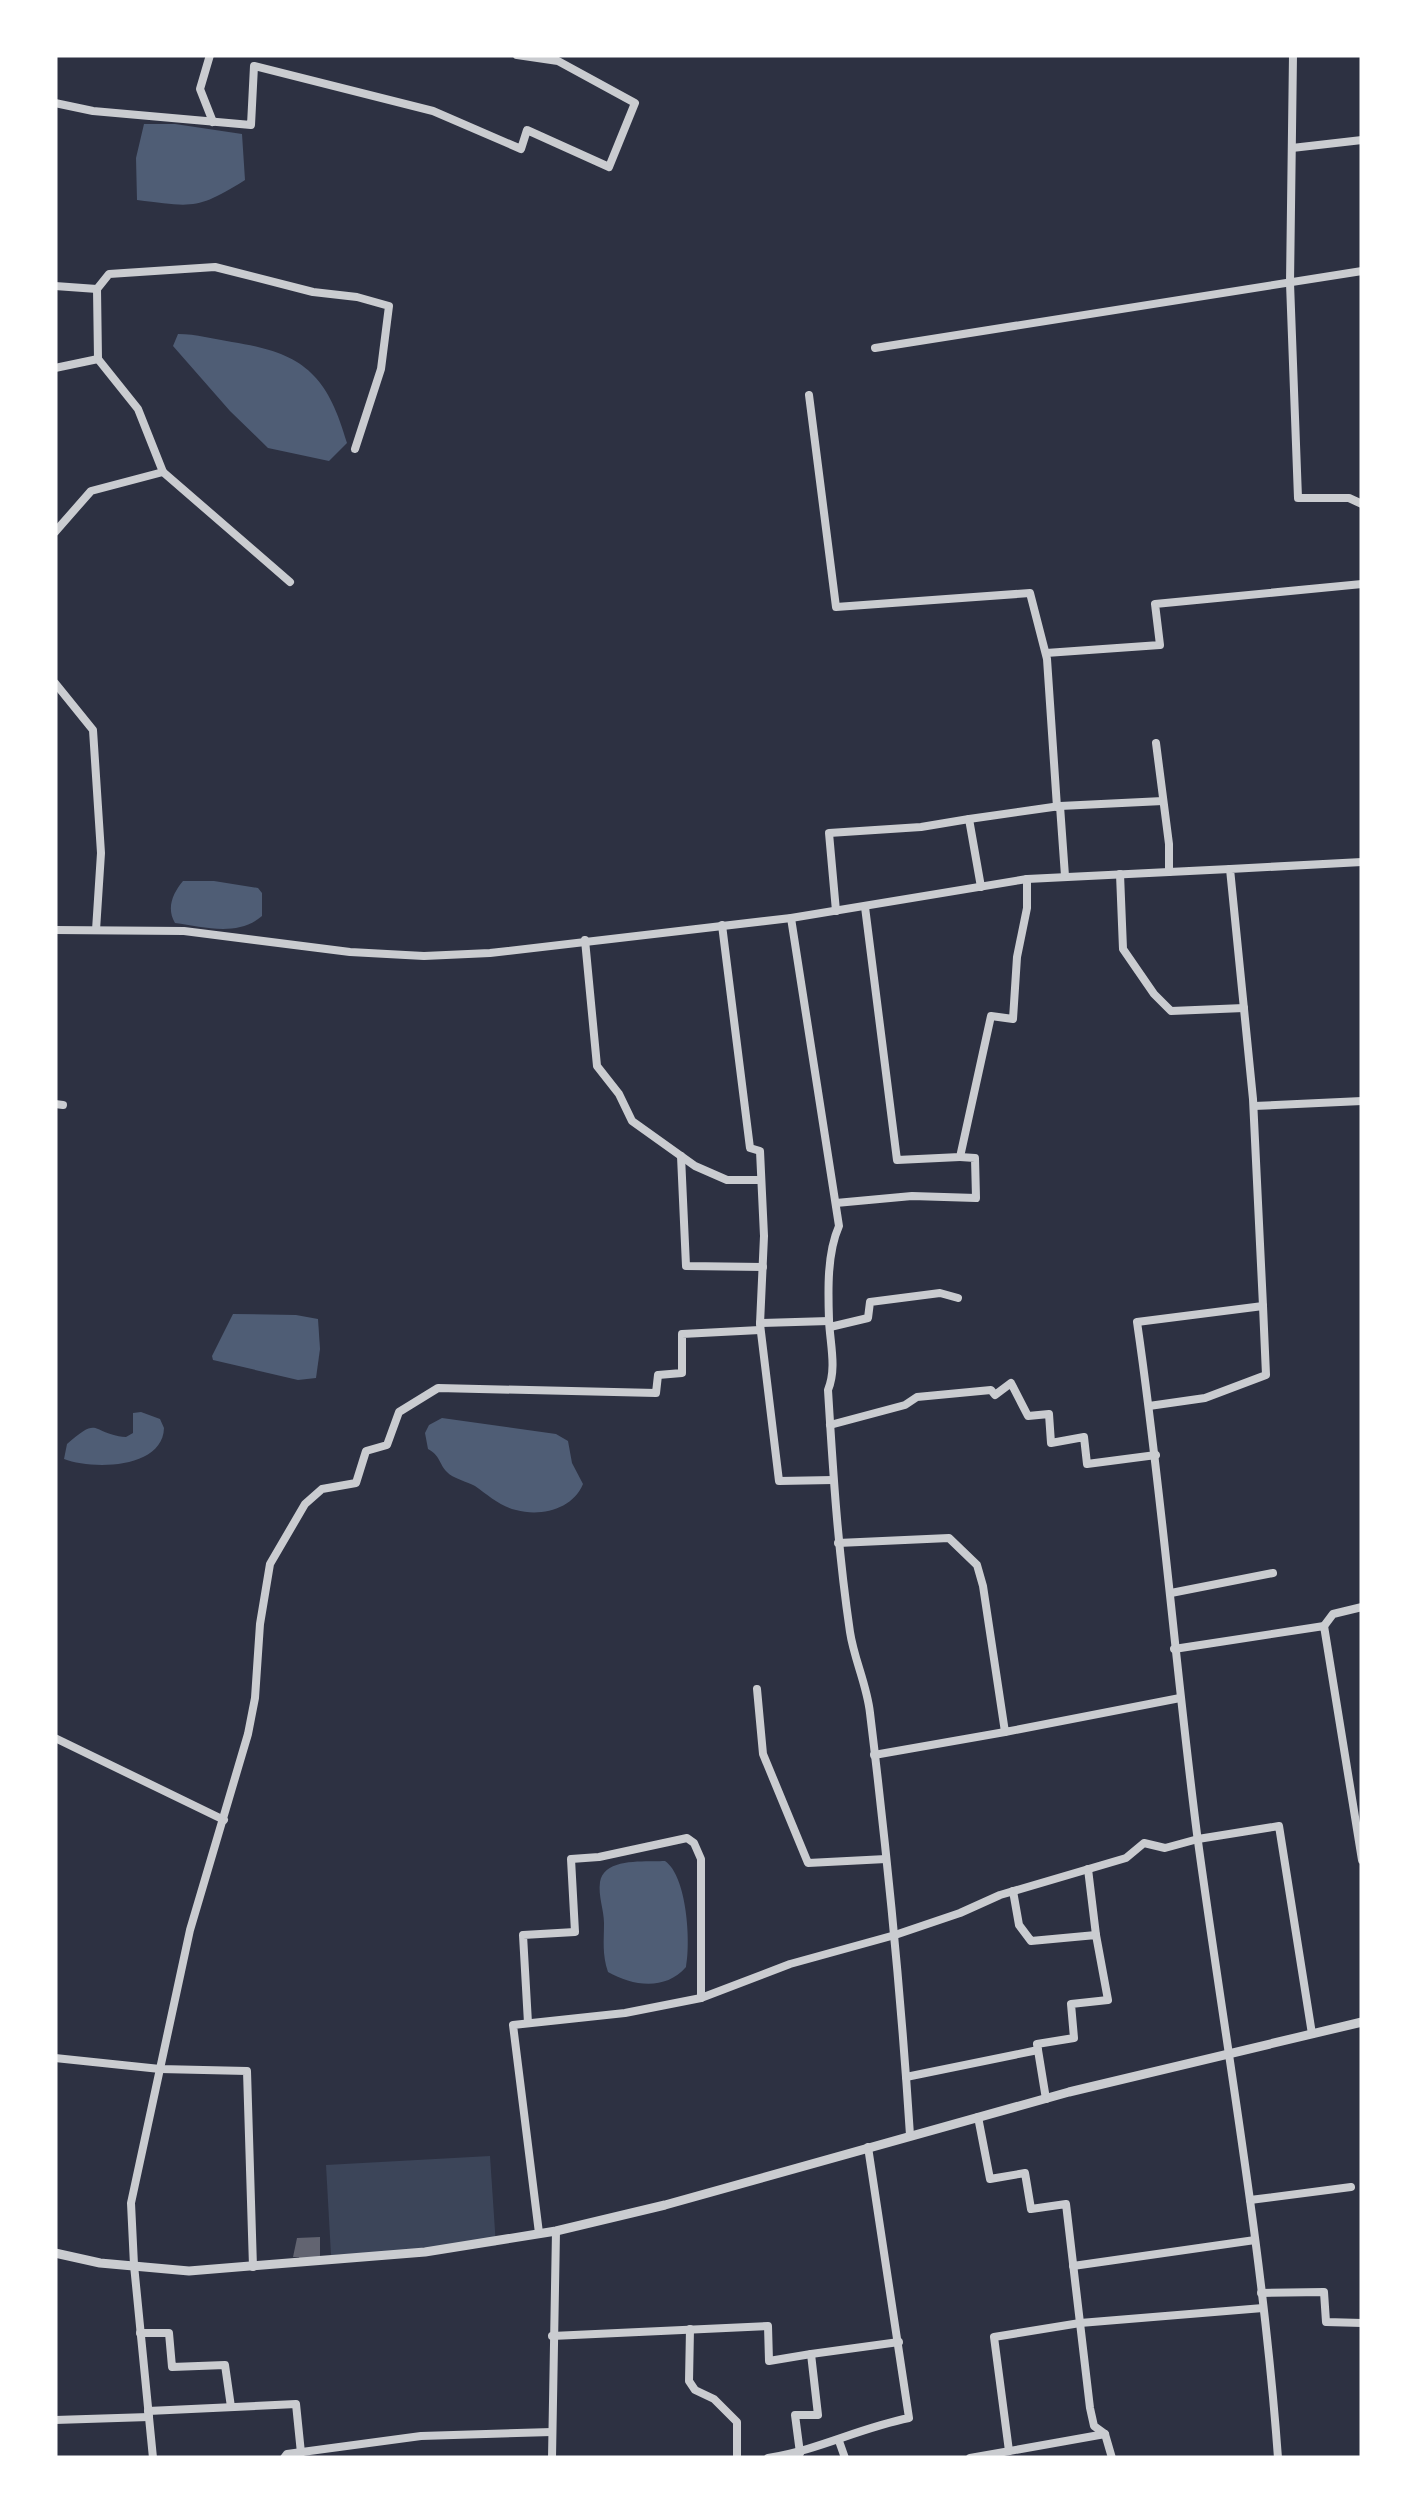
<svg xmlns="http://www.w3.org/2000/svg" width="1417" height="2513" font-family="Mulish,sans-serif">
<rect width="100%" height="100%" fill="#2d3142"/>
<polygon fill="#3c4559" points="490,2156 496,2246 331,2255 326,2165"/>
<g fill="#4f5d75">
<path d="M144,124h31l67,10 3,46c-48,30 -52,27 -108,20l-1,-42z"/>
<path d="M178,334c18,0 36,5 54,8 70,11 95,31 115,101l-18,18 -61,-13 -38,-37 -57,-65z"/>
<path d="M183,881h31l44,7 4,5v23c-24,21 -58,11 -87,7 -9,-15 -2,-30 8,-42z"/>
<polygon points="233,1314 296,1315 318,1319 320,1349 316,1378 298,1380 213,1360 212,1356"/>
<path d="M141,1412l19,7 4,9c-1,41 -72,42 -100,31l3,-15c34,-30 23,-10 59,-7l7,-4v-20z"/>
<path d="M442,1418l114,16 12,7 4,22 11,21c-10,25 -42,33 -67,26 -15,-3 -28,-15 -41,-24 -7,-4 -23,-8 -28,-14 -8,-8 -7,-17 -19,-23l-3,-16 4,-8z"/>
<path d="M665,1861c22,15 26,81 21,106 -21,24 -53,19 -78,5 -6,-18 -4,-31 -4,-49 0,-13 -6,-27 -4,-41 4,-25 46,-20 65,-21z"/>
</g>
<polygon fill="#626471" points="320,2237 320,2259 300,2261 299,2257 293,2257 297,2238"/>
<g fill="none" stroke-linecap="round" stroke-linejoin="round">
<g stroke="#caccd0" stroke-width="8">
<polyline points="210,55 200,89 213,122"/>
<polyline points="1293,55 1290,283 1298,498 1349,498 1362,504"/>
<polyline points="55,103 93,111 251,125 254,66 433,111 521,149 527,130 609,167 635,103 558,61 517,55"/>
<polyline points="1292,148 1362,140"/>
<polyline points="55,286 97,289 98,359 138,409 163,472 91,491 55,532"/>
<polyline points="97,289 109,274 215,267 313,292 357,297 389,306 381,369 355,449"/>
<polyline points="875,348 1362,271"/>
<polyline points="55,368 98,359"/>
<polyline points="809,395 836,607 1030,593 1047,659 1057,807"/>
<polyline points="163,472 290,582"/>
<polyline points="1046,653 1160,645 1155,604 1362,584"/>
<polyline points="55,683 93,730 101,853 96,930"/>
<polyline points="1156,743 1169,844 1169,872"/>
<polyline points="1060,806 1163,801"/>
<polyline points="969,819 1060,806 1065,876"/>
<polyline points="1120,874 1123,949 1154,994 1171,1011 1244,1008"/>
<polyline points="865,907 897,1160 960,1157 991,1016 1013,1019 1017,957 1027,908 1027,879"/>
<polyline points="836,911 829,833 921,827 969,819 981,887"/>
<path d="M791,918l48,308c-12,27 -11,64 -10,94 1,24 8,48 -1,70 5,82 10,161 22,242 4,27 17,53 20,81 17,140 31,281 40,422"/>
<polyline points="722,925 750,1148 760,1151 764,1236 760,1324 779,1481 833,1480"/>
<polyline points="55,930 184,931 350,952 424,956 490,953 791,918 1027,879 1230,869"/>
<polyline points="585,940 597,1066 619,1094 632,1121 695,1166 727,1180 761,1180"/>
<polyline points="55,1104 63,1105"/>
<polyline points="1254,1106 1362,1101"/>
<polyline points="681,1156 686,1266 763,1267"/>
<polyline points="836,1203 912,1196 976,1198 975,1158 960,1157"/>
<polyline points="760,1323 829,1321"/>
<polyline points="830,1327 868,1318 870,1302 940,1293 958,1298"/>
<polyline points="1149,1406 1205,1398 1266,1375 1263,1306"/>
<polyline points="830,1425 905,1405 917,1397 991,1390 995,1395 1011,1383 1028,1416 1049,1414 1051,1443 1084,1437 1087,1464 1156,1455"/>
<polyline points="838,1543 949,1538 977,1565 983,1586 1005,1732 1180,1698"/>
<polyline points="1171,1593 1273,1573"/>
<polyline points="1324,1626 1333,1614 1362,1607"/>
<polyline points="1174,1649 1324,1626 1362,1860"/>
<polyline points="757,1689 763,1754 808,1863 886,1859"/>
<polyline points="55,1738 224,1820"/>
<polyline points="874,1755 1005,1732"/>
<polyline points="1088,1869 1096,1935"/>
<polyline points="1013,1891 1019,1925 1031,1941 1096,1935 1108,2000 1071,2004 1074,2038 1037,2044 1046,2099"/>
<polyline points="528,2023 523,1935 575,1932 571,1859 599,1857 687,1838 694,1843 701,1859 701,1998"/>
<polyline points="55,2058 160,2069 247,2071 253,2267"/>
<polyline points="906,2077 1038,2050"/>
<polyline points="978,2117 990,2179 1025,2173 1031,2209 1066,2204 1090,2408 1094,2426 1105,2434"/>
<polyline points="1250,2200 1351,2187"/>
<polyline points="539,2233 513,2025 625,2013 701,1998 790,1964 895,1935 960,1913 1000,1895 1126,1858 1144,1843 1165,1848 1198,1839 1279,1826 1312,2034"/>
<polyline points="1073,2266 1255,2240"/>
<polyline points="1261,2293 1324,2292 1326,2322 1362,2323"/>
<polyline points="690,2329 689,2381 695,2390 714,2399 737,2422 737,2458"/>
<polyline points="140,2333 169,2333 172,2367 225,2365 231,2407"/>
<polyline points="552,2336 768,2326 769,2361 811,2354 818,2415 795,2415 800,2453"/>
<polyline points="811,2354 899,2342"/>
<polyline points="148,2411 296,2404 301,2453"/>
<polyline points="55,2420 149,2417"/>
<polyline points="839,2441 845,2458"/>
<polyline points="1009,2451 994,2337 1080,2323 1263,2308"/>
<polyline points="153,2458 134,2265 131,2203 190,1930 248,1734 255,1698 260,1624 270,1564 305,1504 322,1489 356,1483 366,1451 387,1445 399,1412 438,1388 656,1393 658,1375 682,1373 682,1334 760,1330"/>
<polyline points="284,2458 287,2454 421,2436 552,2432"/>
<polyline points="552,2458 556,2231"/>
<path d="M768,2458c51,-8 91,-30 141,-40l-41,-271"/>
<polyline points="970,2458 1105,2434 1112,2458"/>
<path d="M1278,2458c-15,-209 -53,-416 -81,-624 -22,-171 -35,-342 -60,-512l126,-16 -10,-207 -23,-230 132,-7"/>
</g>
<polyline stroke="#caccd0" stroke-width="9" points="55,2253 100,2263 189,2271 425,2252 556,2231 665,2205 1069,2092 1362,2022"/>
</g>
<rect width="1417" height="2513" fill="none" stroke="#ffffff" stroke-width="115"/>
</svg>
